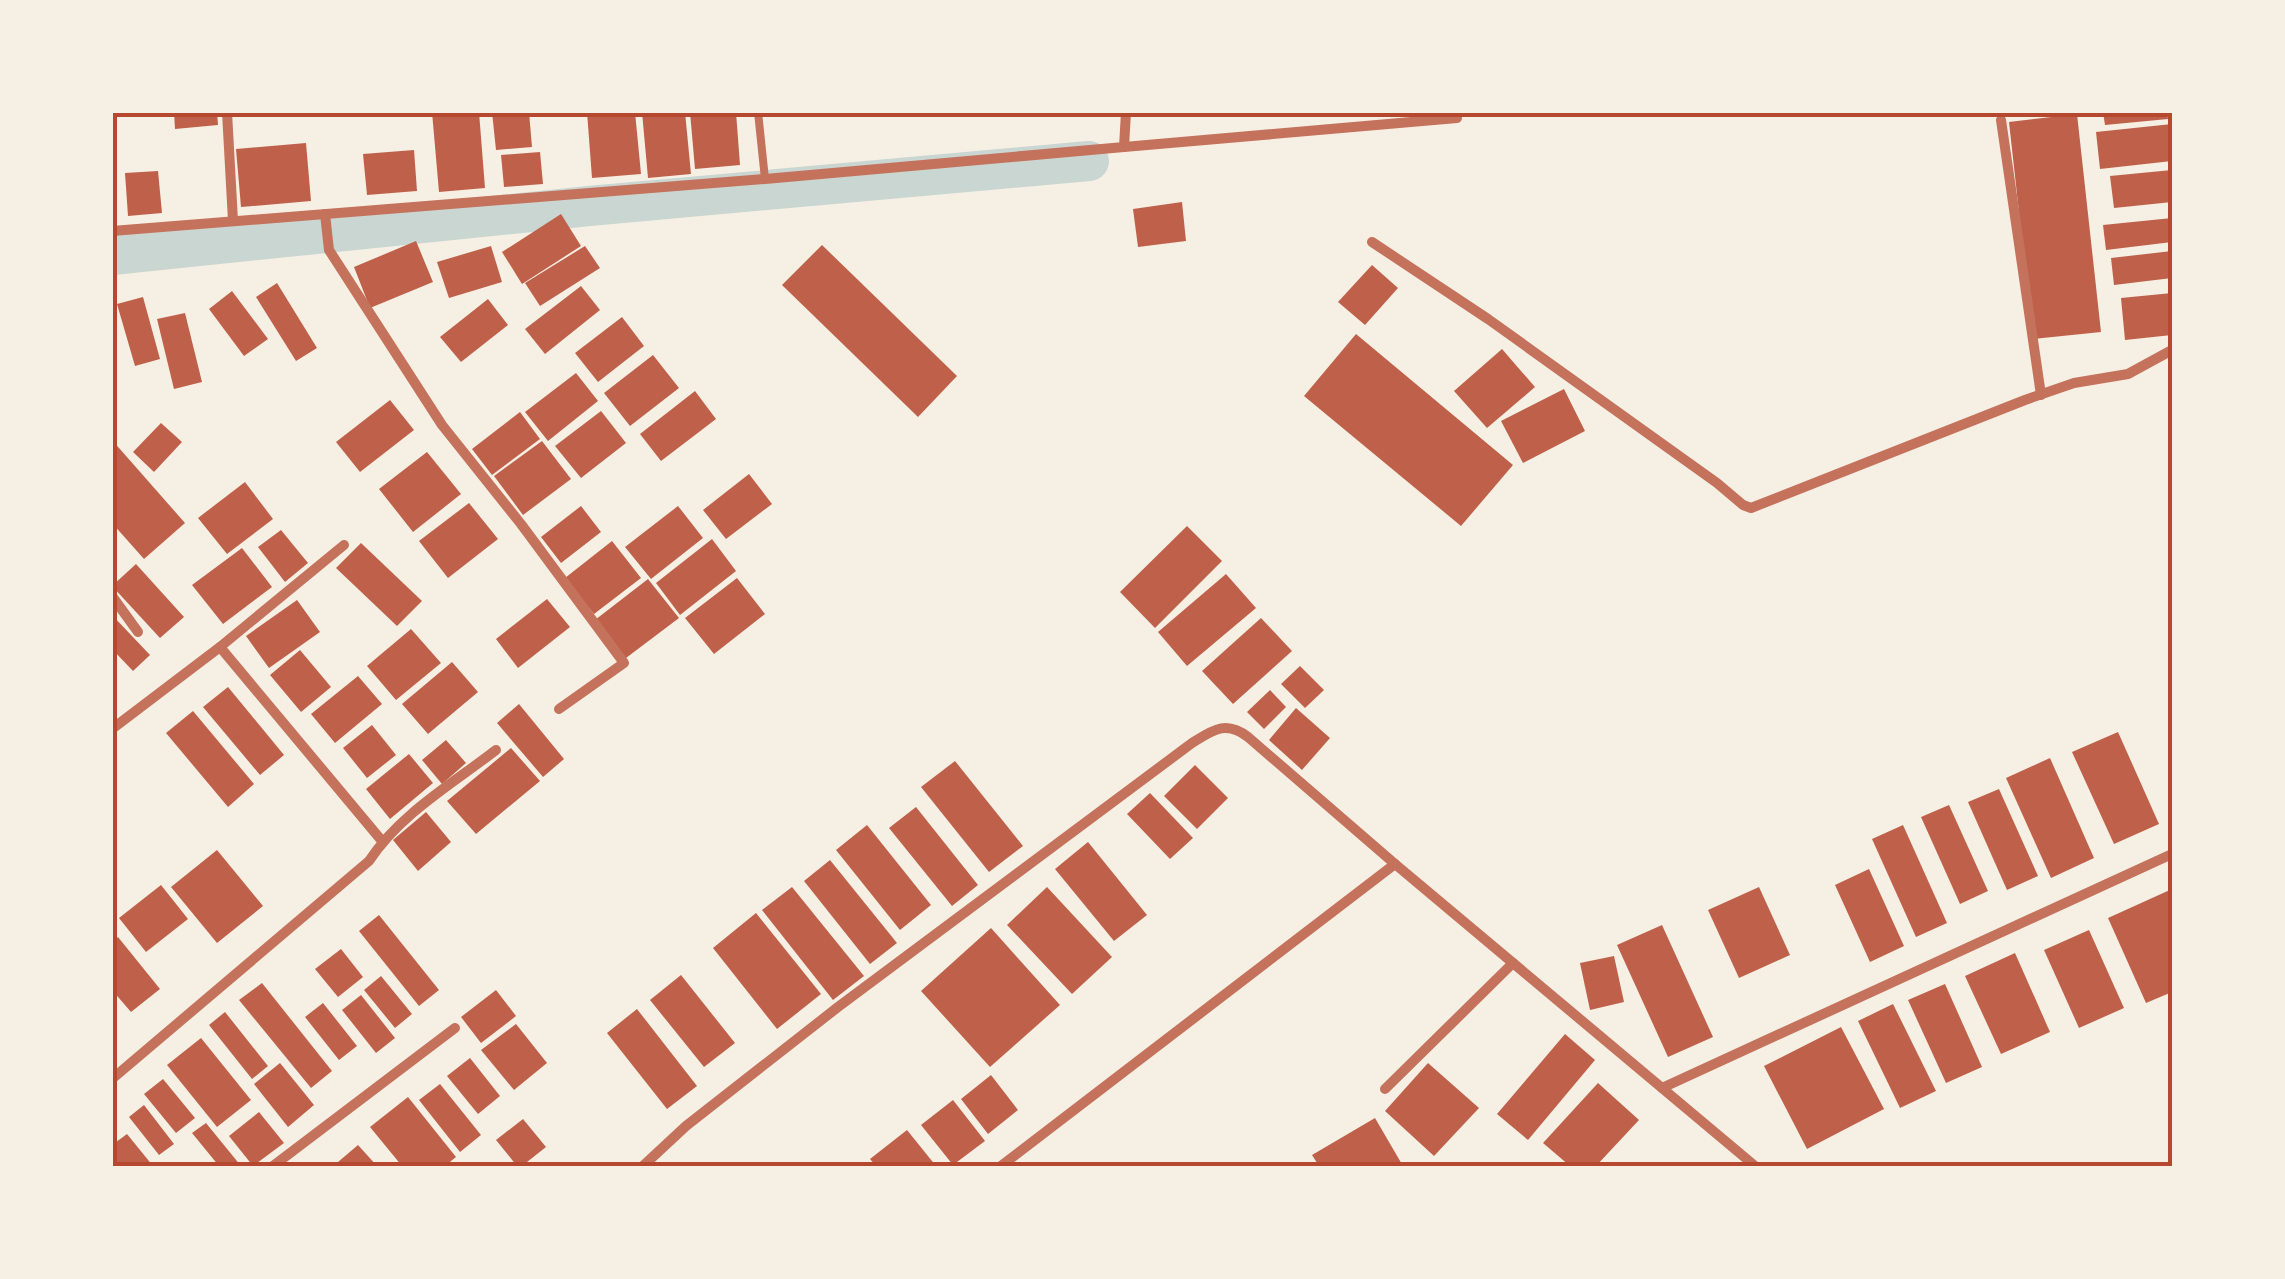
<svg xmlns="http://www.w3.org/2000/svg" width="2285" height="1279" font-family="Montserrat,sans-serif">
<rect width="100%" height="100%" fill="#f6efe4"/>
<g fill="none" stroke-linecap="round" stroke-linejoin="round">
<polyline stroke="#c9d6d2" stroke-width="40" points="112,255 589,206 1089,161"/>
</g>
<g fill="#bf614a">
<polygon points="174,112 217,112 218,125 175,129"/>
<polygon points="432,112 479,112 485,188 439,192"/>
<polygon points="492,112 529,112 532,147 496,150"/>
<polygon points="587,112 635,112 641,174 592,178"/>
<polygon points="642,112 685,112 691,174 648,178"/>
<polygon points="690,112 736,112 740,165 695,169"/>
<polygon points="2103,112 2167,112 2168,119 2105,125"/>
<polygon points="2077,114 2101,332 2033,339 2009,122"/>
<polygon points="2172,124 2172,161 2100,169 2096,132"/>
<polygon points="306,143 311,201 241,207 236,149"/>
<polygon points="414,150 417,191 367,195 363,154"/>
<polygon points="540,152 543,184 504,187 501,155"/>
<polygon points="2172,170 2172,202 2114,208 2110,176"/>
<polygon points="158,171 162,213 128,216 125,173"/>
<polygon points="1182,202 1186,241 1138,247 1133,209"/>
<polygon points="561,214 581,246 522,284 502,252"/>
<polygon points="2172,218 2172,242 2106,250 2103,225"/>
<polygon points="416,241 433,282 370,308 354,267"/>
<polygon points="822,245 957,376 918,417 782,285"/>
<polygon points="491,246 502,282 449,298 437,262"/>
<polygon points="585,246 600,268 540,306 525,283"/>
<polygon points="2172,251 2172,278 2114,285 2111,258"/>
<polygon points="1372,265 1398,288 1365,325 1338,302"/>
<polygon points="277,283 317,348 296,361 256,297"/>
<polygon points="581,286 600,310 545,354 525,329"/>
<polygon points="232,291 268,339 244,356 209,309"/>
<polygon points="2172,293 2172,335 2125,340 2121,298"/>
<polygon points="143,297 160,359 135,366 117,304"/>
<polygon points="488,299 508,325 461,362 440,337"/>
<polygon points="185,313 202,382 174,389 157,319"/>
<polygon points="622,317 644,346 598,382 575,353"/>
<polygon points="1356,334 1513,465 1461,526 1304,396"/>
<polygon points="1502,349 1535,387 1487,428 1454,391"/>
<polygon points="653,355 679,388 630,426 604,393"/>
<polygon points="576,373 598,401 548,441 525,412"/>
<polygon points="1564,389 1585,431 1523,463 1501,421"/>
<polygon points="695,391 716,419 661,461 640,434"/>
<polygon points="390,400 414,430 360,472 336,442"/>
<polygon points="601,411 626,443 581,478 555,446"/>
<polygon points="520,412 540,439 492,475 472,449"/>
<polygon points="161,423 182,442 154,472 133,452"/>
<polygon points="112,440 185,523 144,559 112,523"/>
<polygon points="542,441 571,479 523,515 494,476"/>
<polygon points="427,452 461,494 413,532 379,489"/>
<polygon points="749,474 772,504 726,539 703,510"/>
<polygon points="245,482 273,519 227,554 198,518"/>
<polygon points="469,503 498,539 448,578 419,541"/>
<polygon points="581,506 601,532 561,563 541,537"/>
<polygon points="678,506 703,538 651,579 625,547"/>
<polygon points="1187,526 1222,561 1155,628 1120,592"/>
<polygon points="281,530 308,563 285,582 258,547"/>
<polygon points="712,539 736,571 680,615 656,583"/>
<polygon points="612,541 641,578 594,614 565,578"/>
<polygon points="361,543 422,601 397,626 336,568"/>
<polygon points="242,548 272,587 223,624 192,585"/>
<polygon points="136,564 184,617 160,638 112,586"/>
<polygon points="1226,574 1256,608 1187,666 1158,632"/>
<polygon points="737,578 765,614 714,654 685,618"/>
<polygon points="648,579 679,618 626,658 595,620"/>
<polygon points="547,599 570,627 518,668 496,639"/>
<polygon points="297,600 320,632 269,668 246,636"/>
<polygon points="112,615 150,655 133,671 112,649"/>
<polygon points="1261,618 1292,651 1233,704 1202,671"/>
<polygon points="411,629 441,663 396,700 367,666"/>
<polygon points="300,650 331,687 301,712 270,675"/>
<polygon points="452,662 478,692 428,734 402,704"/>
<polygon points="1300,666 1324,690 1305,708 1281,684"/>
<polygon points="358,676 382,704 335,743 311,714"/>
<polygon points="228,687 284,755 260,775 203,707"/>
<polygon points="1270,690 1286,707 1264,729 1247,712"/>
<polygon points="519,704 564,759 543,777 497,723"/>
<polygon points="1296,708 1330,738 1302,770 1269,740"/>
<polygon points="193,711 254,784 228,807 166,733"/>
<polygon points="372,725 396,755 367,778 343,748"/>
<polygon points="2118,732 2159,824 2114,844 2072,752"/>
<polygon points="446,740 466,763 442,784 422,760"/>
<polygon points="511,748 540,781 476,834 447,801"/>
<polygon points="409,754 433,783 390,819 366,789"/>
<polygon points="2050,758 2094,858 2051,878 2006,778"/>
<polygon points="955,761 1023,846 989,872 921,787"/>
<polygon points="1195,765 1228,798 1197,829 1164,796"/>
<polygon points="1999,789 2038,876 2007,890 1968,802"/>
<polygon points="1150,793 1193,838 1170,859 1127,814"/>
<polygon points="1949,805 1988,891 1960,904 1921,817"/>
<polygon points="916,807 978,885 952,906 889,828"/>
<polygon points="426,812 451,842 418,871 393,840"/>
<polygon points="867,825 931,905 900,930 836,850"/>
<polygon points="1903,825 1947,923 1916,937 1872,839"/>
<polygon points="1088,842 1147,915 1114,941 1055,869"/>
<polygon points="217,850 263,906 217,943 171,887"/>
<polygon points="830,860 897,943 870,964 804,881"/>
<polygon points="1869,869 1904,946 1870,962 1835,885"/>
<polygon points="161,885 188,919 146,952 119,918"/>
<polygon points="792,887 864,976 833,1000 762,910"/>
<polygon points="1047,887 1112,957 1072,994 1007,925"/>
<polygon points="1759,887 1790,955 1739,978 1708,910"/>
<polygon points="2172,889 2172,992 2146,1003 2108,918"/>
<polygon points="756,913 821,994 777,1029 713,948"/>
<polygon points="379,915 439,990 419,1006 359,931"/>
<polygon points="1662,925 1713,1037 1668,1057 1617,945"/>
<polygon points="991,928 1060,1005 990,1067 921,991"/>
<polygon points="2089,930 2124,1008 2079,1028 2044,950"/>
<polygon points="118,937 160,989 131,1012 112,990 112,942"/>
<polygon points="341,949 363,977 338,997 315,969"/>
<polygon points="2015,953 2050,1032 2001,1054 1965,976"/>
<polygon points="1614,956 1624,1002 1590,1010 1580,963"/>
<polygon points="681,975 735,1043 704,1067 650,1000"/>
<polygon points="381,976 412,1014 395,1028 364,990"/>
<polygon points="262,983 332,1071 311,1088 239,1000"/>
<polygon points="1945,984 1982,1067 1946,1083 1908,1000"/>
<polygon points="496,990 516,1016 481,1043 461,1017"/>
<polygon points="361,995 395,1038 376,1053 342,1010"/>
<polygon points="323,1003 357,1046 339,1060 305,1017"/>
<polygon points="1893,1004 1936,1091 1900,1108 1858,1021"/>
<polygon points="637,1009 697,1086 667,1109 607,1033"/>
<polygon points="225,1012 268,1066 252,1079 209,1025"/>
<polygon points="516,1024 547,1063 514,1090 481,1050"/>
<polygon points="1841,1027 1884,1109 1807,1149 1764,1066"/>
<polygon points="1565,1034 1595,1060 1528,1140 1497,1114"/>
<polygon points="201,1038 251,1100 217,1127 167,1065"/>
<polygon points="470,1058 500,1096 478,1114 447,1076"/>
<polygon points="280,1063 314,1105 288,1127 254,1084"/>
<polygon points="1428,1063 1479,1108 1434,1156 1385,1111"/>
<polygon points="991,1075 1018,1110 988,1134 961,1099"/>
<polygon points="163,1079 195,1118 176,1133 144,1094"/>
<polygon points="1598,1083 1639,1120 1596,1166 1570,1166 1543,1143"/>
<polygon points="440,1084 481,1135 460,1152 419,1100"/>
<polygon points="408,1097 456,1157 445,1166 402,1166 370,1127"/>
<polygon points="953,1100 985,1141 953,1165 921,1125"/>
<polygon points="144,1105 174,1144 159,1155 129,1117"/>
<polygon points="259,1112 284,1143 253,1166 229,1136"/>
<polygon points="1375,1118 1403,1166 1319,1166 1312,1155"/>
<polygon points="523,1119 546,1147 522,1166 517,1166 496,1140"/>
<polygon points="206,1123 241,1166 219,1166 192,1133"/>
<polygon points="907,1130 936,1166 876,1166 870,1159"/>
<polygon points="127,1134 153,1166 112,1166 112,1145"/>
<polygon points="358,1145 377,1166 342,1166 338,1162"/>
</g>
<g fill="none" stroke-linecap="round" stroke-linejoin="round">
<polyline stroke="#c5725c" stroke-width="8" points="758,112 765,179"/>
<g stroke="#c5725c" stroke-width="10">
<polyline points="227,112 233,221"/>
<polyline points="2001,120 2041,395"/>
<polyline points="1124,147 1457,118"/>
<polyline points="325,214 329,250 442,425 521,524 624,663 559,709"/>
<polyline points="112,231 765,179 1124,147 1126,112"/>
<polyline points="1372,242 1488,319 1717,483 1743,505 1751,508 2025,400 2074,383 2128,374 2172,350"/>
<polyline points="112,596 138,632"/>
<polyline points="220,647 382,841"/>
<polyline points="112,729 220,647 344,545"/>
<path d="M112,1079l257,-218c31,-47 83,-77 127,-111"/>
<polyline points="1662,1088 2172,854"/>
<polyline points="1385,1089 1513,963"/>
<polyline points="273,1166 455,1028"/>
<path d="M643,1166l43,-40 152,-119 354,-264c21,-13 34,-23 56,-6l147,127 360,302"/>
<polyline points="1001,1166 1395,864"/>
</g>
</g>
<rect width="2285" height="1279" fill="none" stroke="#f6efe4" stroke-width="230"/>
<rect x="115" y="115" width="2055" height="1049" fill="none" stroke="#b5482f" stroke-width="4"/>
</svg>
